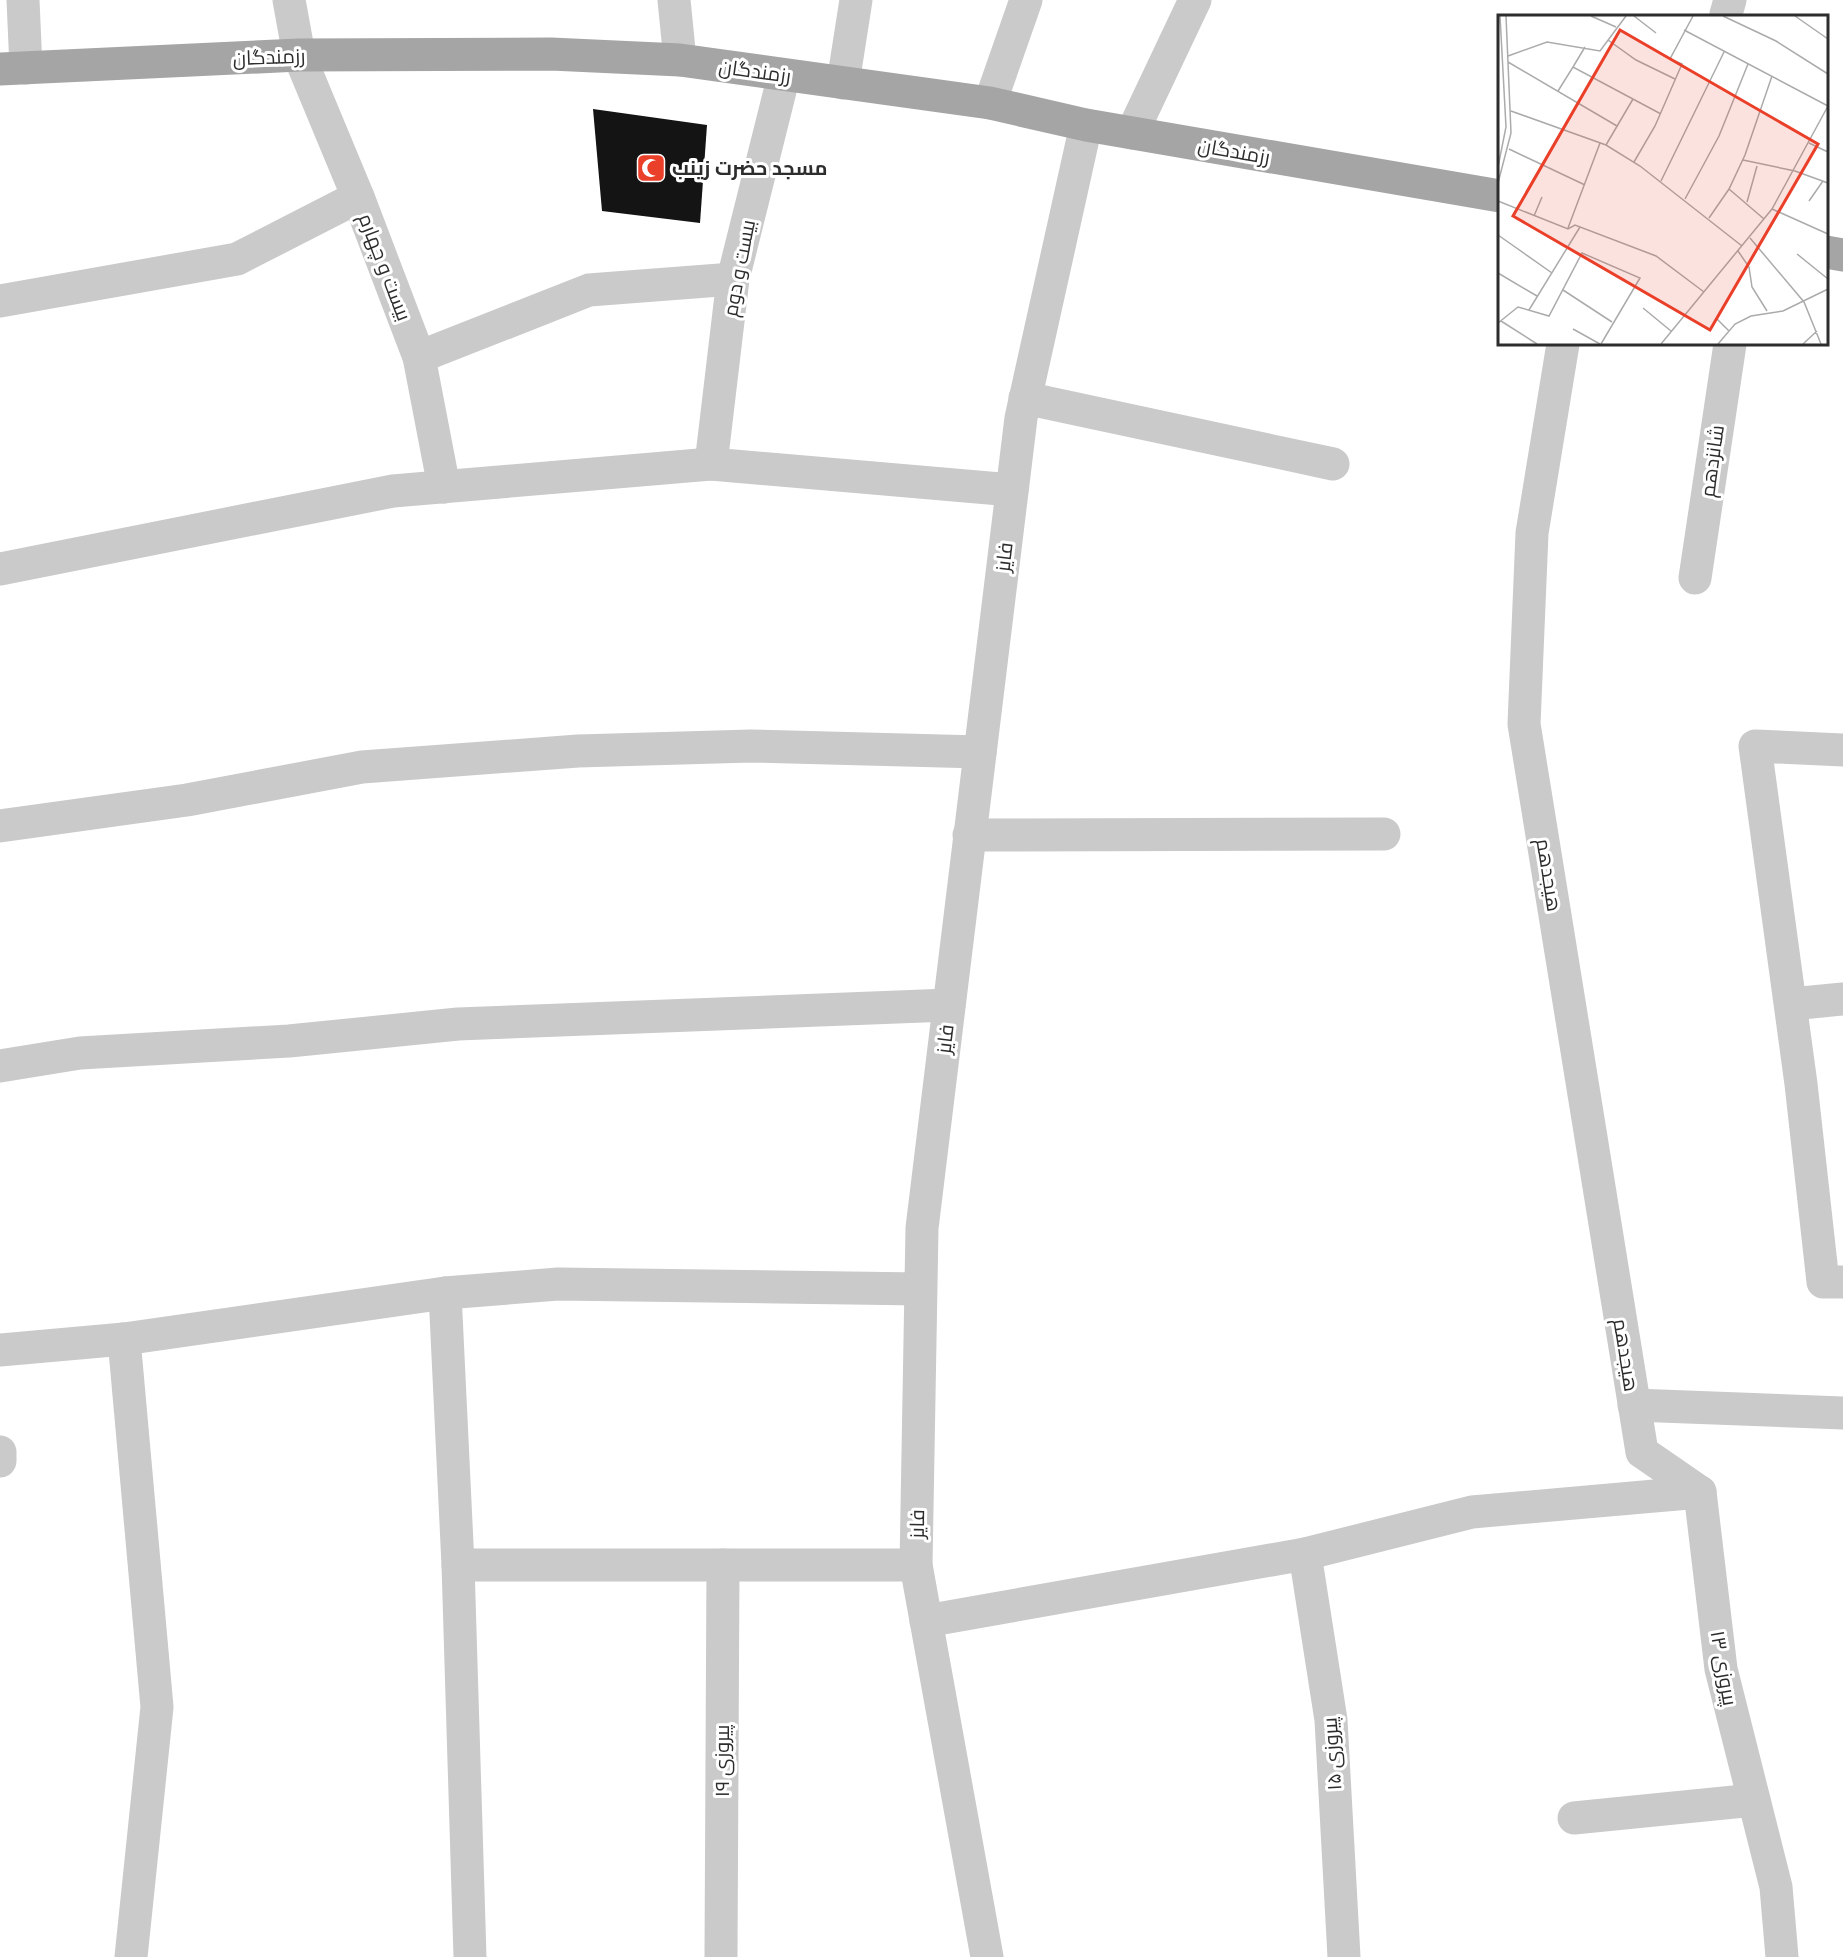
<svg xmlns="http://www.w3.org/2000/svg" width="1843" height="1957" font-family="'IBM Plex Sans',Cairo,sans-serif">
<rect width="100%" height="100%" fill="#fff"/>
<polygon fill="#141414" points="593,109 707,125 700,223 602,211"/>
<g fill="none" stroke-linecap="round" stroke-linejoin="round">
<g stroke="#cacaca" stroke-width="33">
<polyline points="23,0 26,68"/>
<polyline points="289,0 299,55 358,197 419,357 444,487"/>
<polyline points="674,0 680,60"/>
<polyline points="1726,14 1730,0"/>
<polyline points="843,83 856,0"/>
<polyline points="990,103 1026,0"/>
<polyline points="1132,133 1195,0"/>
<polyline points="0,301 237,259 358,197"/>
<polyline points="1563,344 1532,533 1524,724 1642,1452 1700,1492 1721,1669 1776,1887 1782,1957"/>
<polyline points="419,357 589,290 733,279"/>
<polyline points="1025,398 1333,464"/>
<polyline points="711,464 733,279 784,75"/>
<polyline points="0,569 393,491 711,464 1012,490"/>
<polyline points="1695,578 1730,344"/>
<polyline points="1843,750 1755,746 1801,1084 1823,1282 1843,1282"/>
<polyline points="0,826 187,800 362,767 578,751 751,746 980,752"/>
<polyline points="969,835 1384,834"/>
<polyline points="1791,1004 1843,999"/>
<polyline points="0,1066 80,1053 289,1041 458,1024 949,1005"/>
<polyline points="445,1293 458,1565 470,1957"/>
<polyline points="124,1339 157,1707 131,1957"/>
<polyline points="0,1350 124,1339 445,1293 558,1284 920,1289"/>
<polyline points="1634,1405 1843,1413"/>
<polyline points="0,1452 0,1461"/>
<polyline points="1305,1554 1331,1720 1344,1957"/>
<polyline points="458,1565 916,1565"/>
<polyline points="926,1621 1305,1554 1472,1512 1700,1492"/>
<polyline points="1574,1818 1754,1800"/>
<polyline points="721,1957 723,1565"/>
<polyline points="987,1957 916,1565 922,1228 1021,418 1086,125"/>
</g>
<g stroke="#a5a5a5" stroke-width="33">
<polyline points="0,69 299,55 551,54 680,60 990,103 1086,125 1500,196"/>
<polyline points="1826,252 1843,255"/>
</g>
</g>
<defs>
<g id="mosque-square" transform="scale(1.5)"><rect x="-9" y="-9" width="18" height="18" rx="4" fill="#ea3f28" stroke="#fff"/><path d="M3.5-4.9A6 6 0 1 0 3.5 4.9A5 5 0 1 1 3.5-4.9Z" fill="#fff"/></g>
</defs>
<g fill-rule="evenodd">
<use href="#mosque-square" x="651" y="168"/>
</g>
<g text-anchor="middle" stroke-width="6" stroke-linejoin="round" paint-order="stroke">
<g font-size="20" fill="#2d2d2d" stroke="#fff">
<text transform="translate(269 57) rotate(-2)" y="7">رزمندگان</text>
<text transform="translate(755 71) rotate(8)" y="7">رزمندگان</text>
<text transform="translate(1234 151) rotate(10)" y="7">رزمندگان</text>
<text transform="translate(385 267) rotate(69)" y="7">بیست و چهارم</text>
<text transform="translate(739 268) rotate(-79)" y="7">بیست و دوم</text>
<text transform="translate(1712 461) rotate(-82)" y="7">شانزدهم</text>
<text transform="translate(1004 557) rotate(-83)" y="7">فایز</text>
<text transform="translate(1549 875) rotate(81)" y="7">هیجدهم</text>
<text transform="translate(945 1039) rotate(-83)" y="7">فایز</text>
<text transform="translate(1626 1355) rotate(81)" y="7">هیجدهم</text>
<text transform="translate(917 1524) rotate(-89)" y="7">فایز</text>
<text transform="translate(1724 1668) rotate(80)" y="7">پیروزی ۱۳</text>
<text transform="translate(1332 1754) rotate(-94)" y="7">پیروزی ۱۵</text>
<text transform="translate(722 1761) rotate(-90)" y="7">پیروزی ۱۹</text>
</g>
<g font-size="20" font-weight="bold" fill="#2d2d2d" stroke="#fff" text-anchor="start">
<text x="672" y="175">مسجد حضرت زینب</text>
</g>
</g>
<g transform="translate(1498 15)">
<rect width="330" height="330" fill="#fff"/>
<path fill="none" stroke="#ababab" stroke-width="1.5" d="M93,1l25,11M136,1l22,17M225,1l53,25 52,33M297,1l33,23M186,15l144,76M110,25l28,20 39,19M10,41l39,-14 53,9 26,-35M10,47l109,64M75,52l12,-20M60,76l15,-24 88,47M13,96l95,34 34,21 102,80M311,128l19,9M108,130l27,-46M11,134l76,36M245,145l52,11 33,12M136,147l21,-36 27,-62 -12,-5 23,-43M0,152l8,-40 -6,-111M163,166l63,-129M0,168l13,-50 -5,-117M231,174l35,30M187,184l34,-63 29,-72M0,186l70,28 7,-4 81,31 48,36M311,186l14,-20M249,187l10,-36M274,194l56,25M36,201l8,-19M211,203l20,-29 16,-34 27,-79M70,213l32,-85M0,220l54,38M252,223l54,64 17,42M240,236l11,16 3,20 15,24M299,239l31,25M0,258l39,23M65,275l49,32M145,293l28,23M31,295l51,-83M218,303l13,13M3,306l36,23M0,308l20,-16 31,9 33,-63 58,25 -39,66M75,314l27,15M163,329l111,-135 56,-103M220,329l17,-20 16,-8 32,-5 45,-22M305,329l14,-13"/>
<path fill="#ea3f28" fill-opacity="0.15" stroke="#ea3f28" stroke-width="3" d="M122,15l198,114 -108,186 -197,-114z"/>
<rect width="330" height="330" fill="none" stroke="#2d2d2d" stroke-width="3"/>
</g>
</svg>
